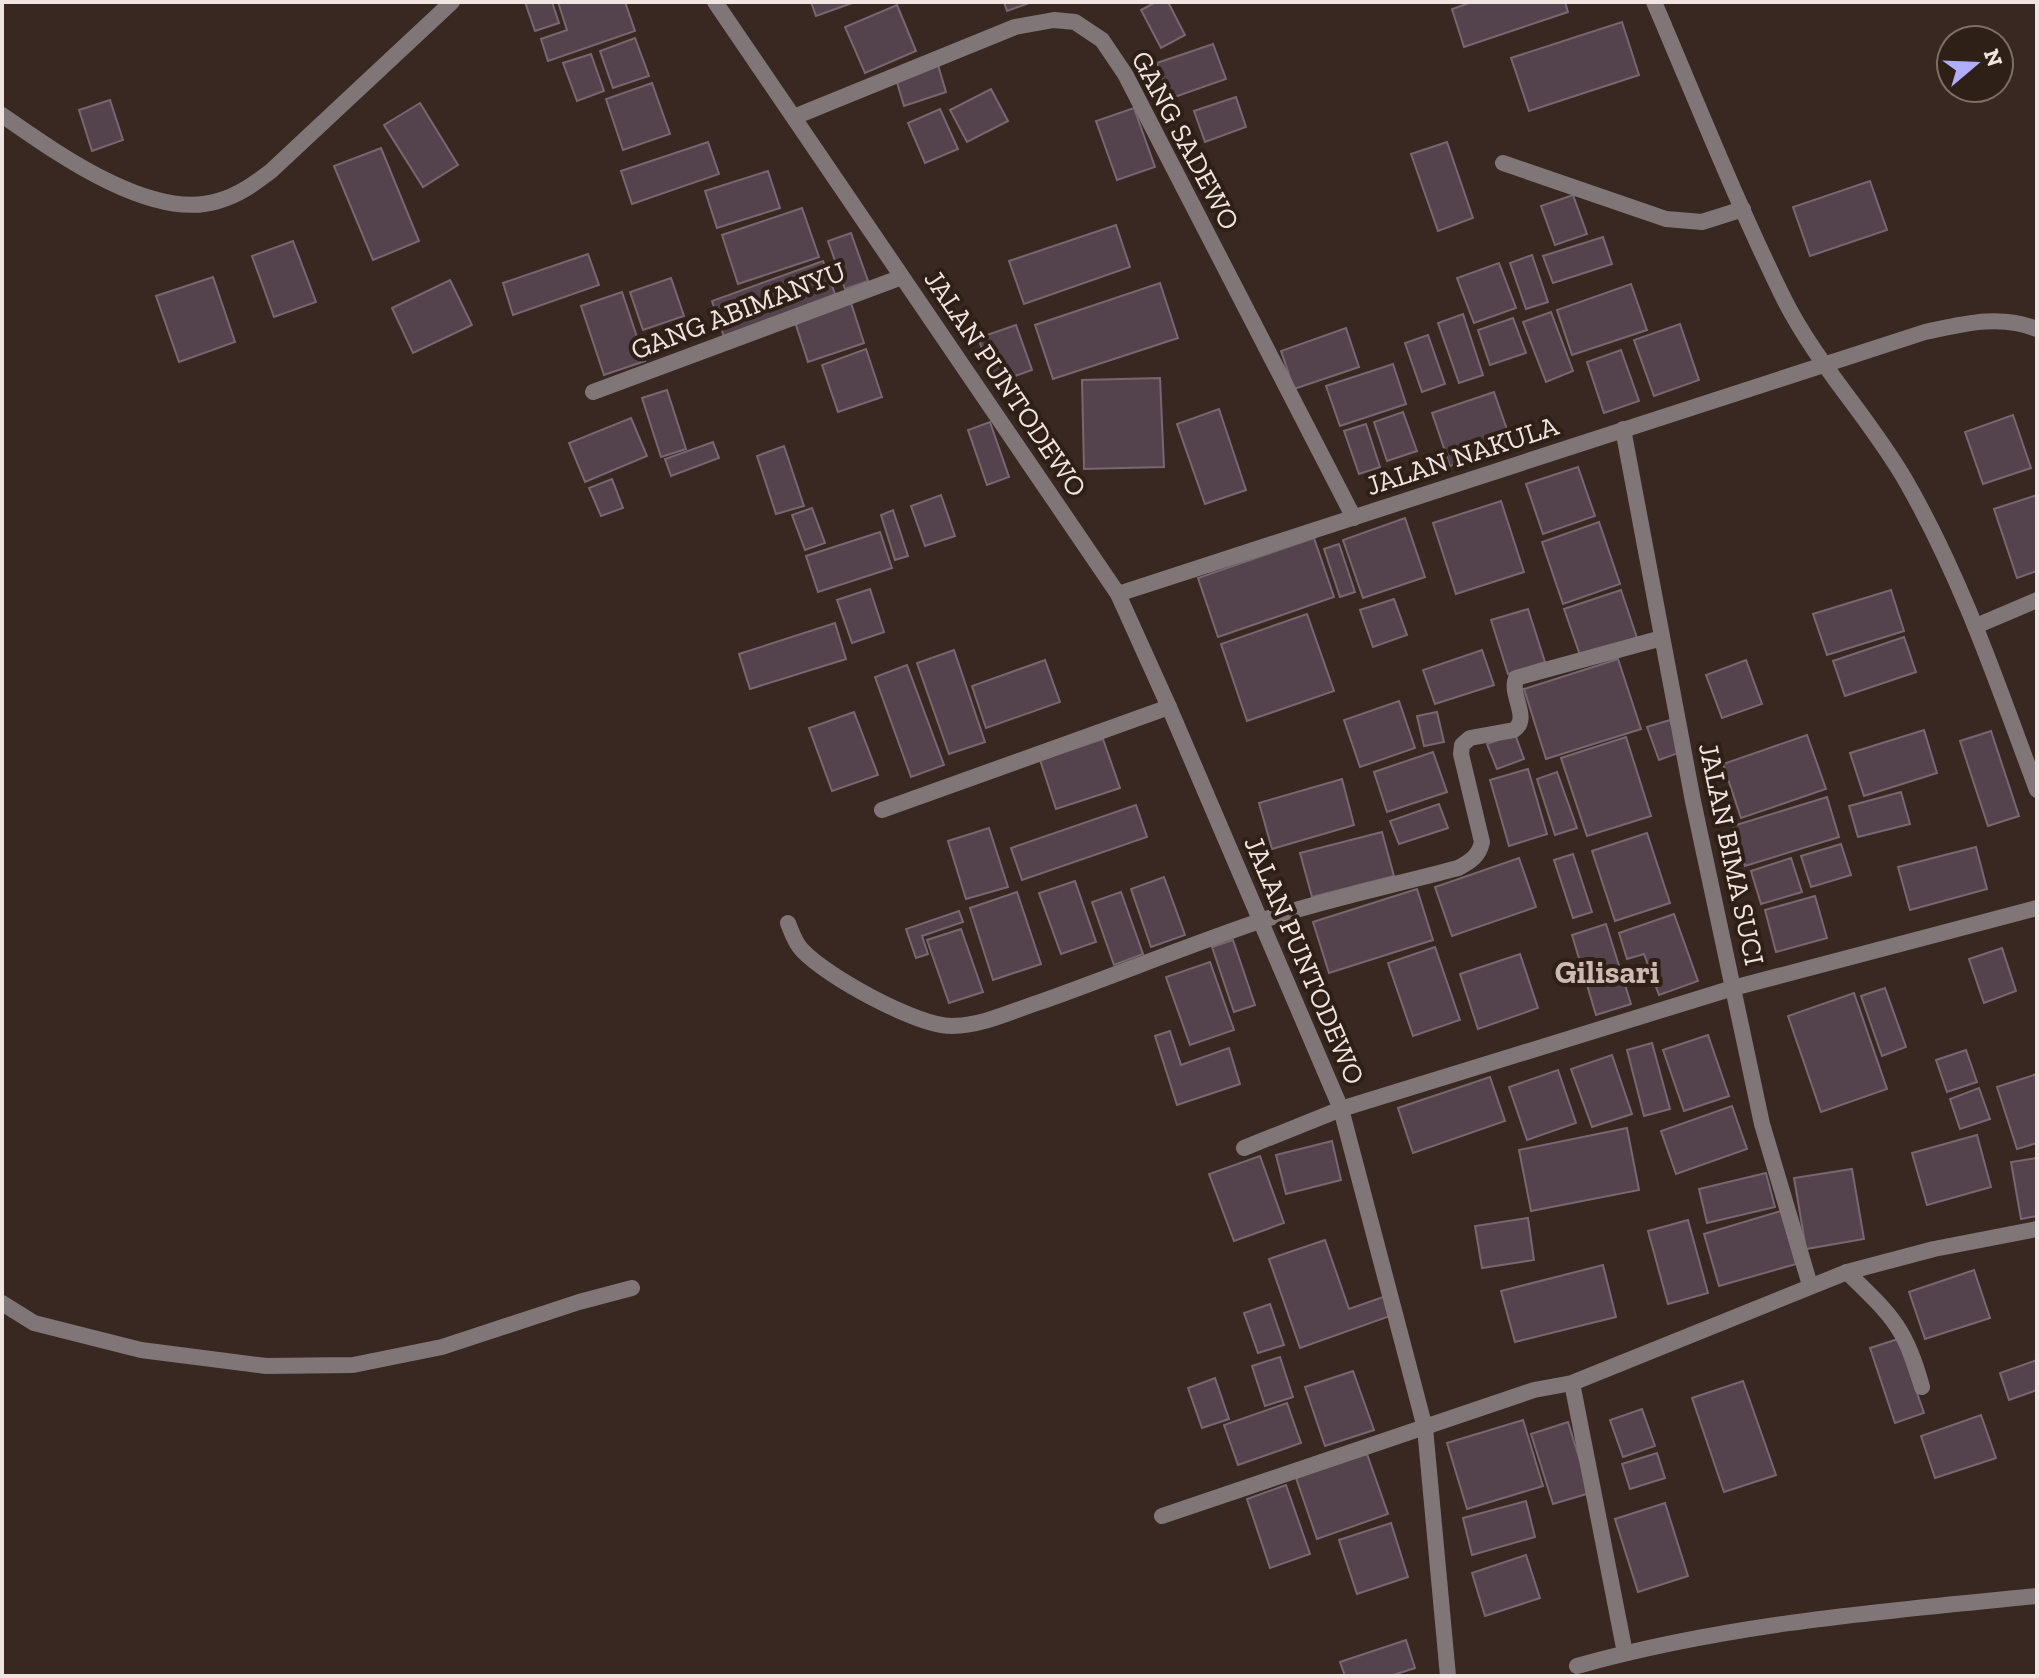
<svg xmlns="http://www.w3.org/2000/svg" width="2039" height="1678" font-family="'Zilla Slab',serif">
<rect width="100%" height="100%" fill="#382821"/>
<g fill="#54434c" stroke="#786670" stroke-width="2">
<polygon points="525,2 552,2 559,23 535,31"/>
<polygon points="558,2 625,2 635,31 548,61 541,39 567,30"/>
<polygon points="811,2 855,2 816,16"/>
<polygon points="1004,2 1032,2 1007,11"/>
<polygon points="1156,2 1168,2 1185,35 1161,48 1141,10"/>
<polygon points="1472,2 1565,2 1568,12 1464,47 1452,9"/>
<polygon points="897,5 916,51 865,73 845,27"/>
<polygon points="1622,22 1639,75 1529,111 1511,58"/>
<polygon points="635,38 649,76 613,88 600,51"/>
<polygon points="1213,44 1226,79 1169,99 1157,63"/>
<polygon points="591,54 604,91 577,101 563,63"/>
<polygon points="938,65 946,92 904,106 896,79"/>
<polygon points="652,83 670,134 623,150 606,99"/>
<polygon points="991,89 1008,121 967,142 950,110"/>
<polygon points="1236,97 1246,127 1205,142 1194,111"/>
<polygon points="110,100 123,140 92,151 79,110"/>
<polygon points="420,103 458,165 423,187 384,125"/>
<polygon points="1134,108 1155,167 1117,180 1096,121"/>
<polygon points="940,109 958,149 925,163 908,123"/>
<polygon points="708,142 719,174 632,204 621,171"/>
<polygon points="1447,142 1473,218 1438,231 1411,154"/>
<polygon points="381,148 419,241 373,260 334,166"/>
<polygon points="768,171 780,208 717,228 705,191"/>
<polygon points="1870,181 1887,230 1810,256 1793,207"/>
<polygon points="1573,195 1587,234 1555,245 1541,206"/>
<polygon points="802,208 819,257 738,284 722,235"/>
<polygon points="1116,225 1130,267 1024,304 1009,261"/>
<polygon points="851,233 868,281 845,289 828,241"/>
<polygon points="1603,237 1612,264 1553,283 1543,256"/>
<polygon points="293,241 316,302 274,317 252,256"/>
<polygon points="588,254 599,285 513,315 503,283"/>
<polygon points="1532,255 1548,302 1526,309 1510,263"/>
<polygon points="823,261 836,297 724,337 712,301"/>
<polygon points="1499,263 1516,308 1474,323 1457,278"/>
<polygon points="213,277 235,342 179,362 156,296"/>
<polygon points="671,278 684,316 643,330 630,292"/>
<polygon points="450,280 472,325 413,353 392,308"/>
<polygon points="1160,283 1178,338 1053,379 1035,325"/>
<polygon points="1631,284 1647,330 1572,355 1557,310"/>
<polygon points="622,292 645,361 604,375 581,306"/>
<polygon points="851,303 864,343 808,362 795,322"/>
<polygon points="1551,312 1573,371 1546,382 1523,322"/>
<polygon points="1463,314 1483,375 1459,383 1438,323"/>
<polygon points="1513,318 1526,353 1490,365 1478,330"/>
<polygon points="1680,324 1699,380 1654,396 1634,340"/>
<polygon points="1016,325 1032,370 995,383 978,338"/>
<polygon points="1346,328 1359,367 1294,389 1281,351"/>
<polygon points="1428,335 1445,384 1422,392 1405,343"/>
<polygon points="866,349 882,397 838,412 822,365"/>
<polygon points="1621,350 1639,401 1604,413 1587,362"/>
<polygon points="1393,364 1406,404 1340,426 1326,386"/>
<polygon points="1160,378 1164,467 1084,469 1082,380"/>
<polygon points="667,390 686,449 661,457 642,398"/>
<polygon points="1494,392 1512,444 1450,466 1432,413"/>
<polygon points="1219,409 1246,490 1205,504 1177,424"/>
<polygon points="1403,412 1417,451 1387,461 1374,422"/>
<polygon points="2013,415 2031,468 1983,484 1965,432"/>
<polygon points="631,418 647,456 585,482 569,443"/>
<polygon points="990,422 1009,477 987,485 968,430"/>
<polygon points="1366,424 1380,467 1359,474 1344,431"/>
<polygon points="713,442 719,458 671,476 665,459"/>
<polygon points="784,446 804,506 776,514 757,456"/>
<polygon points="1578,467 1595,516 1543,534 1526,484"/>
<polygon points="612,479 623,508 601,516 589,488"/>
<polygon points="941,495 955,536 925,546 911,506"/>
<polygon points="2037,495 2037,571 2017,578 1994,509"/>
<polygon points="1501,501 1524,572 1456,594 1433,523"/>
<polygon points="812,508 825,543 805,550 792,515"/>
<polygon points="893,510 908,556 895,560 881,515"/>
<polygon points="1405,518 1425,577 1363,598 1343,540"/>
<polygon points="1599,522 1620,584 1563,604 1542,542"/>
<polygon points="880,532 892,568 818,592 806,556"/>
<polygon points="1314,538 1334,597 1218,637 1198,578"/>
<polygon points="1339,544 1355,592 1340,597 1324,549"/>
<polygon points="870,589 884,632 852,643 837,600"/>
<polygon points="1621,590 1637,638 1581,658 1564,609"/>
<polygon points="1891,590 1904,631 1827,655 1813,614"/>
<polygon points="1394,599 1407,635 1373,647 1360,610"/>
<polygon points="1528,609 1545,662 1508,674 1491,620"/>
<polygon points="1307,614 1334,691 1247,721 1221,644"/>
<polygon points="835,623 846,659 750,689 739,654"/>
<polygon points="1904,637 1916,672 1845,696 1833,661"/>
<polygon points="954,650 985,742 949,754 917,663"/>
<polygon points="1482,650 1494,685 1435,704 1423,670"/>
<polygon points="1618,659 1641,729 1546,759 1524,689"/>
<polygon points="1045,660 1060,702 986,728 972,686"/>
<polygon points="1746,660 1762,704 1722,718 1706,675"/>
<polygon points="907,665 944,765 911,777 875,677"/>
<polygon points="1399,701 1415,748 1360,767 1344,720"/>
<polygon points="854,712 878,775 832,791 809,728"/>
<polygon points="1437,712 1444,742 1424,746 1417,716"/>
<polygon points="1670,720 1681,752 1659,760 1647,727"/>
<polygon points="1924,730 1937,773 1864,796 1850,753"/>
<polygon points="1991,731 2019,816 1988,826 1960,741"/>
<polygon points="1515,734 1524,759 1497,769 1487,744"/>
<polygon points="1807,735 1826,789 1741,818 1723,764"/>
<polygon points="1626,737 1651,816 1587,836 1561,758"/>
<polygon points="1103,739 1120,788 1056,809 1040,760"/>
<polygon points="1433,752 1447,792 1387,812 1374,772"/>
<polygon points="1528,769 1547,834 1509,846 1490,780"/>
<polygon points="1557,772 1577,828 1555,835 1537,779"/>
<polygon points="1342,779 1354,825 1272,849 1259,803"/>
<polygon points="1901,792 1910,824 1858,837 1849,806"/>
<polygon points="1827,797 1839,837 1745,866 1733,826"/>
<polygon points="1439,804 1448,828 1399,844 1390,821"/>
<polygon points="1136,805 1147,837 1022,880 1011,848"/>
<polygon points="989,828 1008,887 966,899 948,841"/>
<polygon points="1382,832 1394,876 1312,897 1300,853"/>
<polygon points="1647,833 1670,903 1615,921 1592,851"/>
<polygon points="1841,844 1851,875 1811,887 1801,856"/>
<polygon points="1976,847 1987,889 1910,910 1898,867"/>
<polygon points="1573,854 1592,912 1573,918 1554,860"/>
<polygon points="1519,858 1536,907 1452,936 1435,887"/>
<polygon points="1791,858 1802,892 1761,904 1751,871"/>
<polygon points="1164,877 1185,935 1151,947 1131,889"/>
<polygon points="1075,881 1096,942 1061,954 1039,893"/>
<polygon points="1417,889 1433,940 1329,973 1313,922"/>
<polygon points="1017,892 1041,964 993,980 970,908"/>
<polygon points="1121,892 1143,954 1114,965 1092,902"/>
<polygon points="1815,896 1827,938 1776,952 1765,910"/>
<polygon points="959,911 963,922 922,936 928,954 916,958 906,929"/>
<polygon points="1674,914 1698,981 1659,995 1644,954 1627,959 1619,933"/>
<polygon points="1606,924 1631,1004 1596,1015 1572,935"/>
<polygon points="961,929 983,992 949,1003 927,940"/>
<polygon points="1233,940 1255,1005 1234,1012 1212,947"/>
<polygon points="1435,947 1460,1020 1413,1036 1388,963"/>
<polygon points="2002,948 2016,991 1984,1003 1969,959"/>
<polygon points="1520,954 1538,1008 1478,1029 1460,974"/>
<polygon points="1210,962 1234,1030 1190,1045 1166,977"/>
<polygon points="1885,988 1906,1047 1882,1056 1861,996"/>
<polygon points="1854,993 1887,1089 1821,1112 1788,1016"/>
<polygon points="1170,1031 1181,1065 1229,1048 1240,1084 1177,1105 1155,1036"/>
<polygon points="1708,1035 1729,1096 1684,1111 1663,1050"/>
<polygon points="1652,1043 1670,1109 1644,1116 1627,1050"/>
<polygon points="1966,1050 1977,1082 1947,1092 1936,1060"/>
<polygon points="1612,1055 1632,1114 1592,1127 1571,1069"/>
<polygon points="1558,1070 1576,1123 1527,1140 1509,1087"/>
<polygon points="2037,1074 2037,1143 2017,1149 1997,1087"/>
<polygon points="1490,1077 1505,1121 1413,1153 1398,1108"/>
<polygon points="1979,1088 1990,1119 1960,1129 1950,1099"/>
<polygon points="1732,1106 1747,1149 1676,1174 1661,1131"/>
<polygon points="1627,1128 1639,1190 1531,1211 1519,1150"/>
<polygon points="1977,1135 1991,1187 1927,1205 1912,1153"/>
<polygon points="1332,1141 1341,1180 1286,1194 1276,1155"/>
<polygon points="1260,1156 1284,1223 1234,1241 1209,1174"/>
<polygon points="2037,1158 2037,1216 2021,1219 2011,1162"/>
<polygon points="1852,1169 1864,1239 1806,1249 1794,1178"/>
<polygon points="1766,1173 1775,1207 1707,1223 1699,1189"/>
<polygon points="1781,1211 1796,1264 1719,1286 1704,1234"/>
<polygon points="1528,1218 1534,1260 1482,1268 1475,1226"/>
<polygon points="1688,1220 1708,1293 1668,1304 1648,1231"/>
<polygon points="1325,1240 1349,1309 1386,1296 1393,1315 1300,1348 1269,1259"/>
<polygon points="1603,1265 1616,1317 1515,1342 1501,1291"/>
<polygon points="1974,1270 1990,1318 1925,1339 1909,1292"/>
<polygon points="1270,1304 1284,1345 1258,1353 1244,1313"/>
<polygon points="1898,1339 1924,1413 1895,1423 1870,1348"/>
<polygon points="1280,1357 1293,1397 1265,1406 1252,1366"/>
<polygon points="2037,1360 2037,1390 2009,1400 2000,1373"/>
<polygon points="1353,1371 1374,1430 1325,1446 1305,1387"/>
<polygon points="1215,1378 1229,1419 1202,1428 1188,1388"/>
<polygon points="1743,1381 1776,1475 1724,1492 1692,1398"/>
<polygon points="1287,1403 1301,1443 1238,1465 1224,1425"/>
<polygon points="1642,1409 1655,1446 1623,1457 1610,1420"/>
<polygon points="1981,1415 1996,1458 1935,1478 1921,1436"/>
<polygon points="1523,1420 1543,1486 1467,1509 1447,1443"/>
<polygon points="1568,1422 1590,1493 1553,1504 1531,1434"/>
<polygon points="1657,1453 1665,1478 1630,1489 1622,1464"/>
<polygon points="1367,1454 1388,1514 1317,1539 1296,1478"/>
<polygon points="1286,1485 1310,1554 1270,1568 1247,1499"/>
<polygon points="1526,1501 1535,1537 1472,1555 1463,1518"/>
<polygon points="1665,1503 1688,1576 1638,1592 1615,1519"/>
<polygon points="1391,1523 1408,1577 1357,1594 1339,1540"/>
<polygon points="1526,1555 1540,1598 1485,1616 1472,1573"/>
<polygon points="1406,1640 1415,1668 1390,1676 1345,1676 1340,1662"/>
</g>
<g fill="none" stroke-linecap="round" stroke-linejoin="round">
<g stroke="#807678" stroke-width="16">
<polyline points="1976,626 2037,600"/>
<path d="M1577,1666c149,-42 306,-55 460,-70"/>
</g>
<g stroke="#807678" stroke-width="16">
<polyline points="715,2 1118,594 1169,707 1341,1109 1425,1428 1448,1676"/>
<path d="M1654,2c42,98 82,199 129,295 33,67 87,121 124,186 56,98 91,203 130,307"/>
<path d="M2,115c52,36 149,107 216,86 21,-6 36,-17 53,-30l181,-169"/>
<polyline points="794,117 1015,27 1054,20 1075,22 1102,40 1125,74 1354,518"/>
<polyline points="1503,163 1666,219 1702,222 1743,209"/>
<polyline points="593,392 902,277"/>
<polyline points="1623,429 1693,801 1762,1124 1810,1285"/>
<path d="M1118,594l807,-262c38,-8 74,-18 112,-3"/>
<polyline points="882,810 1169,707"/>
<path d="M788,923c4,10 7,20 14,27 25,27 115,76 150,76 30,0 60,-15 88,-24 73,-26 144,-55 217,-80 65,-22 134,-36 201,-54 12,-6 21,-12 24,-26l-21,-88 1,-9 8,-7 44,-8c17,-12 -5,-35 2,-52l146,-40"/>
<polyline points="1244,1148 1341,1109 1733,988 2037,908"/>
<path d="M1847,1272c43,42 59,55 75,115"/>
<polyline points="2,1303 34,1323 141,1350 266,1366 353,1365 442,1347 579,1302 632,1288"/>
<polyline points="1572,1383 1625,1653"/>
<polyline points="1162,1516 1534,1390 1572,1383 1847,1272 1934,1249 2037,1229"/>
</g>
</g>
<g text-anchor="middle" stroke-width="8" stroke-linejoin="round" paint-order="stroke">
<g font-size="28" fill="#f0e5e0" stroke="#2e1f17">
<text transform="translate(1186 140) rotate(62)" y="10">GANG SADEWO</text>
<text transform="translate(738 310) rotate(-21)" y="10">GANG ABIMANYU</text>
<text transform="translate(1006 383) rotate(56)" y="10">JALAN PUNTODEWO</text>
<text transform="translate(1462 455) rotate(-18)" y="10">JALAN NAKULA</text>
<text transform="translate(1732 854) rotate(78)" y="10">JALAN BIMA SUCI</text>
<text transform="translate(1305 960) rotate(67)" y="10">JALAN PUNTODEWO</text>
</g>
<g font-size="32" font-weight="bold" fill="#cfbab1" stroke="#2e1f17">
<text x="1607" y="983">Gilisari</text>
</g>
</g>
<rect width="2039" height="1678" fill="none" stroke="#f0e5e0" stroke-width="8"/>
<g transform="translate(1975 64) rotate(71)"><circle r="38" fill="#2e1f17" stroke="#7c6e67" stroke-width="2"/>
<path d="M0-6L14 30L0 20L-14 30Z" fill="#b0aefa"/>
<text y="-12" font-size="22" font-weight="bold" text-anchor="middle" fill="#f0e5e0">N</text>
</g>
</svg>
